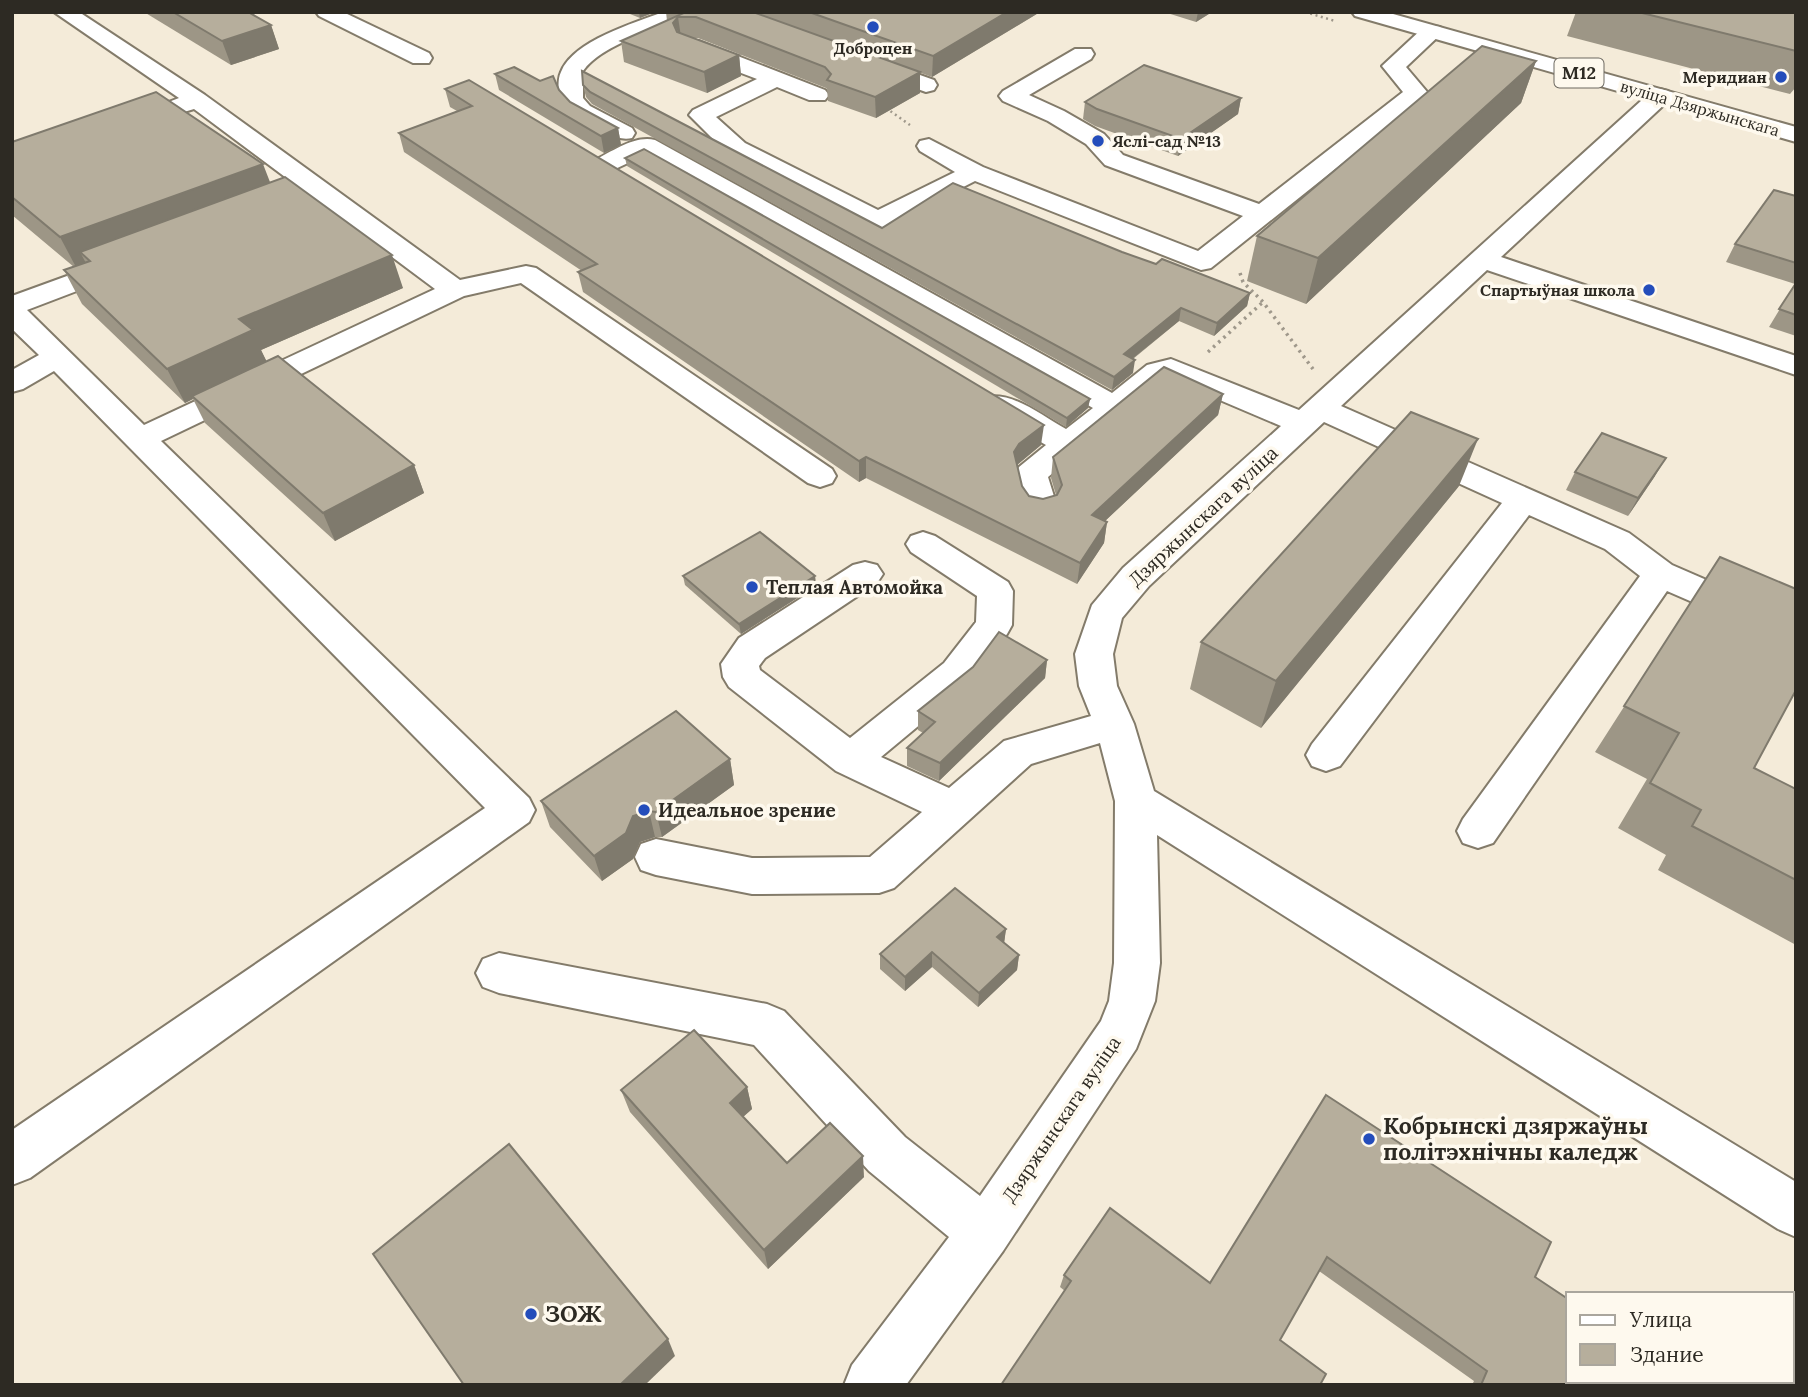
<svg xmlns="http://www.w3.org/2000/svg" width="1808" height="1397" font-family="Lora,serif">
<rect width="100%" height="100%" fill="#f4ebd9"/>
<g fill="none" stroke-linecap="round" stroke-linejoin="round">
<g stroke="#837b6a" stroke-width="4">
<g id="minor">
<polygon points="54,12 79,12 205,95 460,280 526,266 536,268 832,469 836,476 832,483 820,487 808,483 521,283 464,296 161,441 529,798 535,810 529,822 30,1178 12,1185 12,1130 485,808 54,371 23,389 12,392 12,370 39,355 12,329 12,296 122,256 132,258 136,264 132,270 27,310 144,425 435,289 194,109 174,115 166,113 162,108 166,103 179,98"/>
<polygon points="316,12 343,12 429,53 432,58 429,63 413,63 319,16"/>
<path d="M663,12h30l-3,4c-29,12 -89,28 -107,55v27l7,8 42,22 3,5 -3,5c-22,5 -60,-21 -73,-39 0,-9 -2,-19 2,-27 12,-31 73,-49 102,-60z"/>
<polygon points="1432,26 1440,27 1443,32 1406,67 1428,93 1424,98 1211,268 1201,270 975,181 887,226 878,228 869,226 727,153 689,115 693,110 757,79 683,51 680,46 683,41 699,41 825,90 829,95 825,100 809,100 777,87 716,117 745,143 878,210 955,172 920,151 917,146 920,141 929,139 983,167 1198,251 1243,216 1105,165 1086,144 1048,121 1003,101 999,96 1003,91 1075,49 1091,49 1094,54 1091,59 1029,95 1064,111 1104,134 1123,155 1259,204 1403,92 1382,66 1424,27"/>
<polygon points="872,58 934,80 937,85 934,90 926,92 864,70 861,65 864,60"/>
<path d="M1660,89l8,2 4,5 -4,5 -167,156 295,99v19l-309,-105 -146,136 288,127 43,32 124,54v28l-129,-56 -174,252 -15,5 -15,-5 -6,-12 6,-12 177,-243 -35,-27 -76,-34 -189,251 -14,5 -14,-5 -6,-11 6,-11 190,-241 -178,-81 -175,164 -27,32 -9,36 4,32 17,38 20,67 642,391v55l-18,-8 -621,-394 3,128 -5,38 -19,48 -133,202 -97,134h-62l8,-20 97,-128 -80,-66 -115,-126 -255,-52 -16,-6 -7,-14 7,-14 16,-6 268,51 17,7 121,126 75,59 121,-175 8,-20 5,-38 1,-162 -15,-58 -69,21 -137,124 -15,5 -127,1 -96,-19 -15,-5 -6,-13 6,-13 15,-5 96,19 118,-1 52,-45 -86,-41 -107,-84 -6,-10 -2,-13 18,-26 114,-73 12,-3 12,3 6,9 -6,9 -112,75 -6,8 1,4 90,68 94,-75 32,-41 1,-26 -66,-44 -5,-8 5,-8 12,-4 12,4 73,46 5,9 -1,34 -5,9 -37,49 -89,74 68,31 55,-47 87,-25 -12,-30 -4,-32 17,-49 31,-37 158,-142 -113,-48 -120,99 9,29 -5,8 -12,3 -12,-3 -5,-8 -8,-32 4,-7 27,-22 -60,-34 -4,-7 4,-7c27,-6 57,20 80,32l27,-21 -448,-253 -32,15 -9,2 -9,-2 -3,-5 3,-5c18,-9 40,-25 60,-20l457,253 35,-28 24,-6 128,51 353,-319z"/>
</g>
</g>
<g stroke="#837b6a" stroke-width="4">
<polygon id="major" points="1352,12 1386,12 1796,127 1796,142 1355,16"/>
</g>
<g stroke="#9f988b" stroke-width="2.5" stroke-dasharray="2 3.5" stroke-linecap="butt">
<polyline points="1305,12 1335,21"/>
<polyline points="886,108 910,125"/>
</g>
<g stroke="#9f988b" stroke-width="3.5" stroke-dasharray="2.5 4.5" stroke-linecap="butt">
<polyline points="1240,273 1243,282 1263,302 1313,369"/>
<polyline points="1208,352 1263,302"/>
</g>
<use href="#minor" fill="#fff" fill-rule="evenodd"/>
<use href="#major" fill="#fff" fill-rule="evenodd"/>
</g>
<g fill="#9d9686">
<polygon points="144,12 248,12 271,25 279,49 231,65"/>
<polygon points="625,12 655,12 640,18"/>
<polygon points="666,12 753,12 920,93 876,118 828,101 827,89 826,88 698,38 692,38 739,55 741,76 707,93 624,62 621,41 667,21"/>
<polygon points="753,12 1040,12 932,77"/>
<polygon points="1164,12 1212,12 1196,22"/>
<polygon points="1576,12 1796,12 1796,87 1790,94 1567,36"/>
<polygon points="1536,61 1521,103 1306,304 1247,281 1257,236"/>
<polygon points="495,74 559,90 570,102 618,128 621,145 604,153 499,90"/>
<polygon points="583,85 882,228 1122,252 1156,264 1250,293 1247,306 1214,336 1179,321 1133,359 1133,373 1112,390 592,104 586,97"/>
<polygon points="445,89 1041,445 1017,465 1022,486 1029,496 1043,499 1056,495 1051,478 1053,457 1223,394 1218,415 1105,521 1107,522 1104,543 1077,584 866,478 859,482 583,292 578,272 582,271 404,152 399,133 457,111 450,107"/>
<polygon points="1241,98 1238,114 1178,156 1095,126 1083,119 1085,102"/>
<polygon points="12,142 270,183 403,288 261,350 266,361 414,465 424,493 335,541 205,423 193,399 185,403 82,304 64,270 74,267 12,215"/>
<polygon points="625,158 1090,399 1088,408 1066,427 627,166"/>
<polygon points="1796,196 1796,336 1769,327 1795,284 1726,262 1735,244"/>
<polygon points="1575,472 1655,476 1628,516 1566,490"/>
<polygon points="1459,486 1261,728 1190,689 1201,642"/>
<polygon points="1720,557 1754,768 1796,789 1796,945 1658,870 1666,855 1618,828 1647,779 1595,752"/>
<polygon points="683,576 815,576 816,586 741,634 685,585"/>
<polygon points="1047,660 1045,678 939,781 907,766 907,748 923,733 918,730 918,711"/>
<polygon points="730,759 734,785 662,837 655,837 640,842 633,859 602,881 550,827 541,801"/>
<polygon points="1006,929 1004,942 1019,955 1017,970 978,1007 932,967 905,991 880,969 880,954"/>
<polygon points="747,1087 752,1109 743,1117 787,1163 864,1177 768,1269 630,1112 621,1090"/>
<polygon points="1326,1095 1535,1277 1696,1385 1472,1385 1474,1381 1319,1271 1280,1340 1065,1291 1060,1287 1064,1275 1210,1283"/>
</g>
<g fill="#7f7a6d">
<polygon points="639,12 655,12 640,18"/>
<polygon points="1007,12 1040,12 932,77 933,56"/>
<polygon points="1198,12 1212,12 1196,22"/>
<polygon points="678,17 681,37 673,23"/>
<polygon points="271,25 279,49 231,65 222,41"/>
<polygon points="739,55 741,76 707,93 704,72"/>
<polygon points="1536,61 1521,103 1306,304 1318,258"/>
<polygon points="920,72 920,93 876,118 875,97"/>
<polygon points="1241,98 1238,114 1178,156 1181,139"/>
<polygon points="618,128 621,145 604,153 601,136"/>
<polygon points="263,164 275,195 90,261 80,252 87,265 77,269 60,237"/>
<polygon points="392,255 403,288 261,350 268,364 192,396 193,399 185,403 167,369 239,319"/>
<polygon points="1250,293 1247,306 1214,336 1217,323"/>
<polygon points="1181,308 1179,321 1122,367 1124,354"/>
<polygon points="1135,360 1133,373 1112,390 1114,377"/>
<polygon points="1223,394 1218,415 1089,536 1092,515"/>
<polygon points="1090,399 1088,408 1066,427 1067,418"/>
<polygon points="1044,425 1041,445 1017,465 1014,452 1019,444"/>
<polygon points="1478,439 1459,486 1261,728 1276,681"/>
<polygon points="866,457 866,478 859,482 859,461"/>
<polygon points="1666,458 1655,476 1628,516 1638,498"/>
<polygon points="414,465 424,493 335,541 323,513"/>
<polygon points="1107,522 1104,543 1077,584 1080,563"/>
<polygon points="815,576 816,586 741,634 739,624"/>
<polygon points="1047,660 1045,678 939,781 940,763"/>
<polygon points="730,759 734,785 662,837 656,812"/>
<polygon points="649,811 655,837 640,842 633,859 602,881 594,856 633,816"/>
<polygon points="1006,929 1004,944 997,937"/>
<polygon points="932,952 932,967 905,991 905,977"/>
<polygon points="1019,955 1017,970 978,1007 979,993"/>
<polygon points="747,1087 752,1109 735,1124 730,1103"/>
<polygon points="863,1156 864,1177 768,1269 764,1250"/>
<polygon points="668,1339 675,1356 645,1385 620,1385"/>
</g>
<g fill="#b6ae9c" stroke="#7f7a6d" stroke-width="2">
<polygon points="173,12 248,12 271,25 222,41"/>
<polygon points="681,12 753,12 920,72 875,97 827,80 831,74 825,67 696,17 678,17 673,23 677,32 739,55 704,72 621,41 684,13"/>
<polygon points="809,12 1007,12 933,56"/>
<polygon points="1638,12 1796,12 1796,51"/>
<polygon points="1482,46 1536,61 1318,258 1257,236"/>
<polygon points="1144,65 1241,98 1181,139 1097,109 1085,102"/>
<polygon points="514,67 540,81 553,76 559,90 570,102 618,128 601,136 495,74"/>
<polygon points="582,71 882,228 953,183 1122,252 1156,264 1162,259 1250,293 1217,323 1181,308 1124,354 1135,360 1114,377 590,92 583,85"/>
<polygon points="469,80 1044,425 1019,444 1014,452 1022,486 1029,496 1043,499 1057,495 1062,485 1053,457 1164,367 1223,394 1092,515 1107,522 1080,563 866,457 859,461 578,272 597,264 399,133 472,106 445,89"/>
<polygon points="156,92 263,164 60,237 12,197 12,142"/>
<polygon points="644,149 1090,399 1067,418 625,158"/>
<polygon points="285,177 392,255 239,319 253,330 167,369 64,270 90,261 80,252"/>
<polygon points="1774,190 1796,196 1796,263 1735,244"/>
<polygon points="1796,283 1796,315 1779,309"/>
<polygon points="278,356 414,465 323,513 192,396"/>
<polygon points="1411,412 1478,439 1276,681 1201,642"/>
<polygon points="1602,433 1666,458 1638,498 1575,472"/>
<polygon points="760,532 815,576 739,624 683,576"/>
<polygon points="1720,557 1796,589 1796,690 1754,768 1796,789 1796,880 1692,826 1701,810 1650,783 1679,733 1624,706"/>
<polygon points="999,632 1047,660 940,763 907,748 935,722 918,711 973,667"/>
<polygon points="676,711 730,759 656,812 649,811 633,816 626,833 594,856 541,801"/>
<polygon points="955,888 1006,929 997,937 1019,955 979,993 932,952 905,977 880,954"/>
<polygon points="694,1030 747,1087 730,1103 787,1163 830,1123 863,1156 764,1250 621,1090"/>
<polygon points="1326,1095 1551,1242 1535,1277 1568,1299 1568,1381 1691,1381 1696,1385 1481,1385 1487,1371 1327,1257 1280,1340 1326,1374 1320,1385 1001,1385 1071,1281 1064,1275 1110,1208 1210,1283"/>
<polygon points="509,1144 668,1339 620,1385 464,1385 373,1254"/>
</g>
<g fill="#244dbb" stroke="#fef9ee" stroke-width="2.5">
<circle cx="873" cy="27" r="7"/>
<circle cx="1781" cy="77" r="7"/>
<circle cx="1098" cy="141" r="7"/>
<circle cx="1649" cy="290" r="7"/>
<circle cx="752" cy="587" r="7"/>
<circle cx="644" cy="810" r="7"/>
<circle cx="1369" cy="1139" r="7"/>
<circle cx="531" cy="1314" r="7"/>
</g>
<g text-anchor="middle" stroke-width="7" stroke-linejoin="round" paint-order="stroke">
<g font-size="16" font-weight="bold" fill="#2d2a23" stroke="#fef9ee" text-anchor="end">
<text x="873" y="54" text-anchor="middle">Доброцен</text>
<text x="1767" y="83">Меридиан</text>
<text x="1112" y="147" text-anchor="start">Яслі-сад №13</text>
<text x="1635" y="296">Спартыўная школа</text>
</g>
<g font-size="16" fill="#2d2a23" stroke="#fef9ee">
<text transform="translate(1700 108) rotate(16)" y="6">вуліца Дзяржынскага</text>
</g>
<rect fill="#fef9ee" stroke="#6c6860" stroke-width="2" x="1554.5" y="58.5" width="49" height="29" rx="5"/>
<g font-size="18" font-weight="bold" fill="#2d2a23">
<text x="1579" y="79">М12</text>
</g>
<g font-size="19" fill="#2d2a23" stroke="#fef9ee">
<text transform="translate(1203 516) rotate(-43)" y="7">Дзяржынскага вуліца</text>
<text transform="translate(1061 1119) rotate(-56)" y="7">Дзяржынскага вуліца</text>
</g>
<g font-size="19" font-weight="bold" fill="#2d2a23" stroke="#fef9ee" text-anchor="start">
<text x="766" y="594">Теплая Автомойка</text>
<text x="658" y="817">Идеальное зрение</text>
</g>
<g font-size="23" font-weight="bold" fill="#2d2a23" stroke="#fef9ee" text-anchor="start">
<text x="1383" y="1134">Кобрынскі дзяржаўны<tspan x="1383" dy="26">політэхнічны каледж</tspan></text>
<text x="545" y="1322">ЗОЖ</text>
</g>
</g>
<rect width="1808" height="1397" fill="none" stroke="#2d2a23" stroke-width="28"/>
<rect x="1566" y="1292" width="228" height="91" fill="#fef9ee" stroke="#aaa69d" stroke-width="2"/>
<rect x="1580" y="1315" width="35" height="10" fill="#ffffff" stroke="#aaa69d" stroke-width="2"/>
<text x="1630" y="1327" font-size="21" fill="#2d2a23">Улица</text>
<rect x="1580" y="1344" width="35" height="21" fill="#b6ae9c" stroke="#aaa69d" stroke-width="2"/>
<text x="1630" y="1362" font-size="21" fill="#2d2a23">Здание</text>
</svg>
